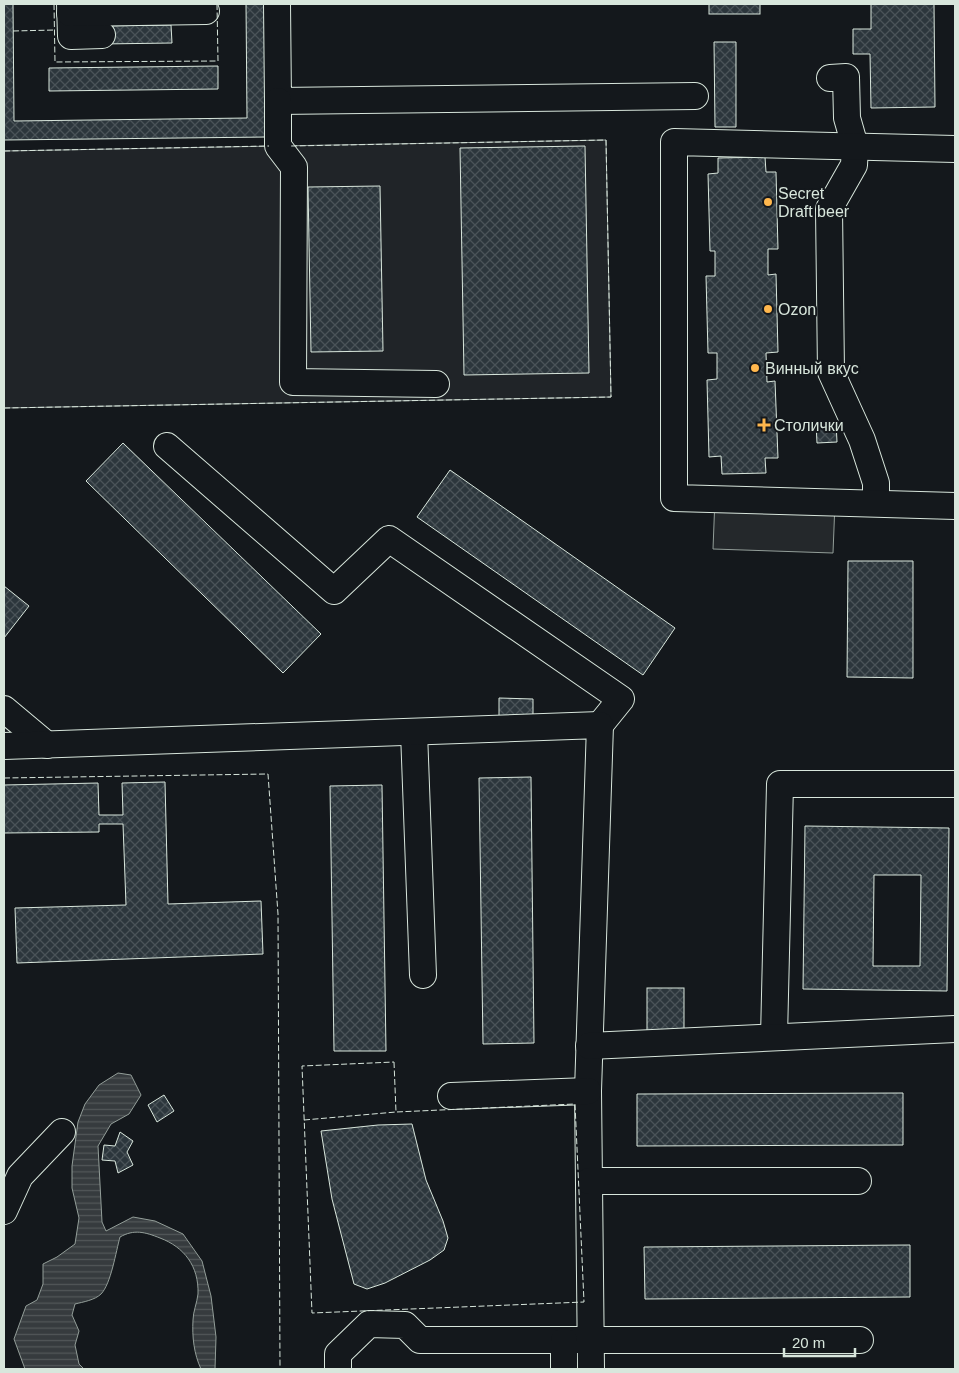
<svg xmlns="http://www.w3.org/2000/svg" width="959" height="1373" font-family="Helvetica,sans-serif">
<defs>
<pattern id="water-rules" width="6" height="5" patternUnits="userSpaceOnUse" patternTransform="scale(1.25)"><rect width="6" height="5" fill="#363b3e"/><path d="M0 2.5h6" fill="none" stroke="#525759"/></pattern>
<pattern id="building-cross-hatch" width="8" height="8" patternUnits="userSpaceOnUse" patternTransform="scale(1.25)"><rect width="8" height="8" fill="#2c363c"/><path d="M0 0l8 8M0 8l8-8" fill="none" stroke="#4a5358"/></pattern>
</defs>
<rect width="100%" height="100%" fill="#14181c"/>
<polygon fill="#202428" stroke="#939e99" points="606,140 611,397 4,408 4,151"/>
<polygon fill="#24282b" stroke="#939e99" points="715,498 835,503 833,553 713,549"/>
<path fill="url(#water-rules)" stroke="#939e99" d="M118,1073l13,2 10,20 -12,19 -18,10 -13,22 4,76 4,9 27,-14 22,4 28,13 19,27 9,35 5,41 -1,32h-14c-7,-15 -9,-32 -8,-49 0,-8 4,-17 5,-26 1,-28 -14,-47 -38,-56 -15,-6 -26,-9 -40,-1 -4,14 -9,47 -19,57 -6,6 -18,8 -26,10l-3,11 7,16 -4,14 4,19 5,5h-59l-11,-30 12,-33 11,-6 6,-16v-20l14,-7 18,-13 4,-26 -7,-30v-22l6,-44 7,-18 14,-19z"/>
<g fill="url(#building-cross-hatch)" stroke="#d8e6dc" fill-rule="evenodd">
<polygon points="4,4 13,4 14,121 247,118 246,4 267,4 268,137 4,140"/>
<rect x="709" y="4" width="51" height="10"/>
<polygon points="871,4 934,4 935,107 871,108 870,54 853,54 853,29 871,29"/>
<polygon points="171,25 172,43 102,44 102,26"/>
<polygon points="714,42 736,42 736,127 715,127"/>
<polygon points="218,66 218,89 49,91 49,68"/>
<polygon points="585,146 589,373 464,375 460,148"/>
<polygon points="765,157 766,172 776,172 778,249 768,249 768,275 776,274 778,352 766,353 767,382 775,381 778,458 765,458 766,473 722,474 721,456 709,457 707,380 717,379 717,353 708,353 706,276 715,276 715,251 710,251 708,174 718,173 718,158"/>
<polygon points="380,186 383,351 311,352 308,187"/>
<polygon points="836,422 837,442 817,443 816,423"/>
<polygon points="123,443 321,634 283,673 86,481"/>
<polygon points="450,470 675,628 643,675 417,517"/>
<polygon points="848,561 913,561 913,678 847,677"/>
<polygon points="4,586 29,606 4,638"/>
<polygon points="499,698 533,699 533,720 499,720"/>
<polygon points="531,777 534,1043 483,1044 479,778"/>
<polygon points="165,782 168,904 261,901 263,954 17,963 15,908 126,905 123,824 99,824 99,832 4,833 4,785 98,783 99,815 123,815 122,783"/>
<polygon points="382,785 386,1051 334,1051 330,786"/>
<path d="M805,826l144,2 -2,163 -144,-2zM874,875h47l-1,91h-47z"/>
<rect x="647" y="988" width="37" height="45"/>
<polygon points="903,1093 903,1145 637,1146 637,1094"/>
<polygon points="164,1095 174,1111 157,1122 148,1105"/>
<polygon points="412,1124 426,1180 443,1221 448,1238 444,1250 430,1260 385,1283 367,1289 354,1284 332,1199 321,1131 378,1125"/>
<polygon points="120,1132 133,1141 127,1152 133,1165 118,1173 115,1161 102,1160 104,1145 115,1146"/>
<polygon points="910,1245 910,1297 645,1299 644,1247"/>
</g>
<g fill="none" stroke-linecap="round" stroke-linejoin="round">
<g stroke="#d8e6dc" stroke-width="28">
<g id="minor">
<polyline points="70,4 71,36 102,35"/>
<polyline points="277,4 278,101 695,96"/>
<polyline points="70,13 206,11"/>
<polyline points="830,78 846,77 847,118 855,146 854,165 829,209 831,372 862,440 876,483 876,503"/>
<polyline points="278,101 278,146 294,167 293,382 436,384"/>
<polyline points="955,149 674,142 674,498 955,506"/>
<polyline points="167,446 334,591 389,539 621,699 600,725"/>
<polyline points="4,709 47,745"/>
<polyline points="414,732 423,975"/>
<polyline points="4,746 600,725 588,1091 591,1369"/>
<polyline points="774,1037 780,784 955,784"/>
<polyline points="589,1046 955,1029"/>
<polyline points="451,1096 588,1091"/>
<polyline points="589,1181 858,1181"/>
<polyline points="4,1211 20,1176 62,1132"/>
<polyline points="338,1369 338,1354 369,1324 405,1325 420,1340 860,1340"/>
<polyline points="564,1369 564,1341"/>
</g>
</g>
<use href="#minor" stroke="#14181c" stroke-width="26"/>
<g stroke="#d8e6dc" stroke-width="1" stroke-dasharray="6 2.5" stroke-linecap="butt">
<polyline points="54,4 55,62 218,61 217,4"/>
<polyline points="13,31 55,30"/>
<polyline points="4,151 269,146"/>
<polyline points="4,408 611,397 606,140 291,146"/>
<polyline points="4,778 268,774 278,914 280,1369"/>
<polygon points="394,1062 396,1112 575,1104 584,1302 312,1313 302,1066"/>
<polyline points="304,1120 396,1112"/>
</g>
</g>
<g fill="#ffb74d" stroke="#14181c" stroke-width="2">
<circle cx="768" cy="202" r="5"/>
<circle cx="768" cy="309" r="5"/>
<circle cx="755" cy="368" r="5"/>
<path d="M761.5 417.5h5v5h5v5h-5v5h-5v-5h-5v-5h5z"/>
</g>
<g text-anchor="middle" stroke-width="4" stroke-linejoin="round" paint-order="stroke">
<g font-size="16" fill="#d8e6dc" stroke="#14181c" text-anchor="start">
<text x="778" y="199">Secret<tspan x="778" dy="18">Draft beer</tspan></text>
<text x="778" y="315">Ozon</text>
<text x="765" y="374">Винный вкус</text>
<text x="774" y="431">Столички</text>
</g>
</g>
<rect width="959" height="1373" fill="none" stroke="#d8e6dc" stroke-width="10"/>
<path d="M784 1348v8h71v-8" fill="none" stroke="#d8e6dc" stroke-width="2.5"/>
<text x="792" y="1348" font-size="15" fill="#d8e6dc" stroke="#14181c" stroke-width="4" paint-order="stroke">20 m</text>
</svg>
